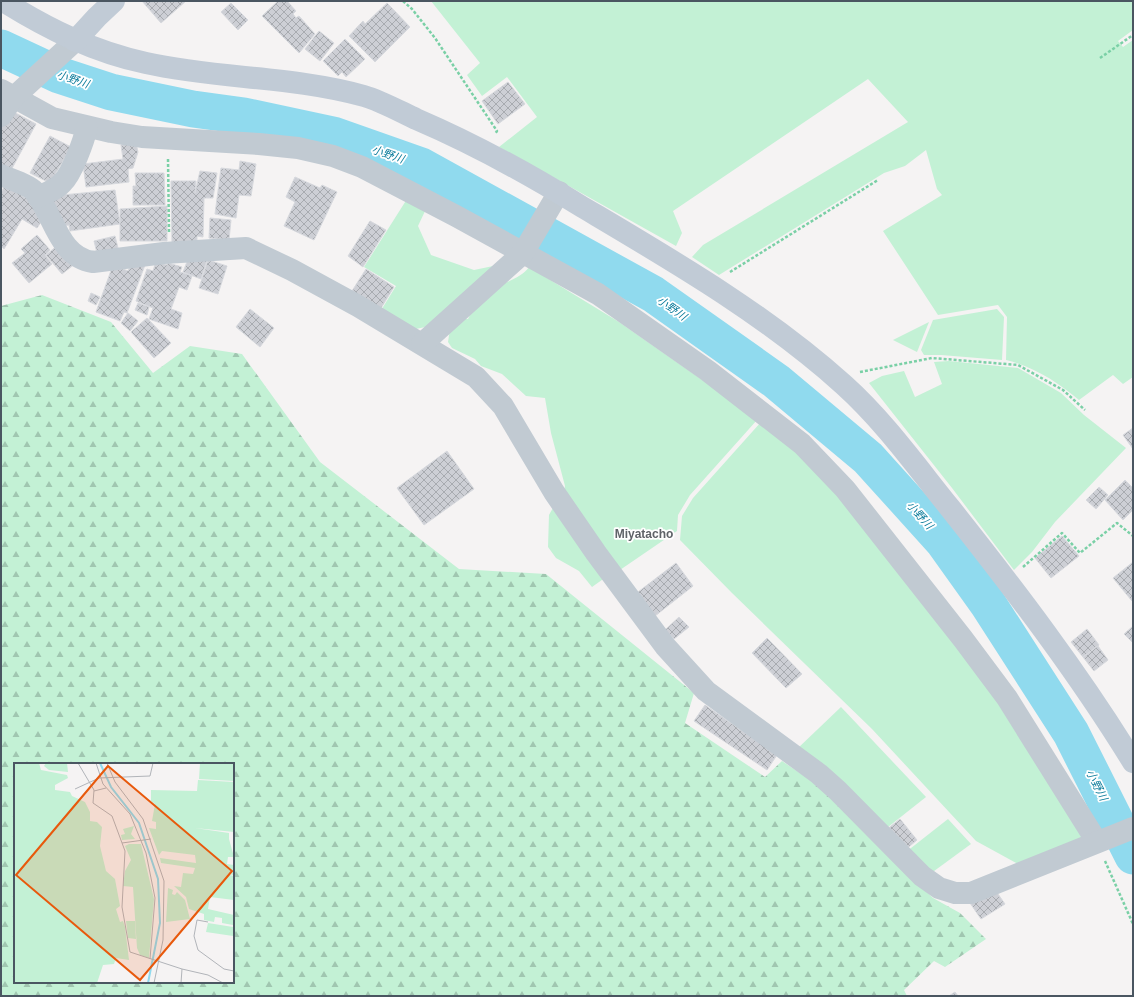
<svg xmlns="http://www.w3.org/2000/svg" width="1134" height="997" font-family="Arial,'Noto Sans JP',sans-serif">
<defs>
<pattern id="forest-firs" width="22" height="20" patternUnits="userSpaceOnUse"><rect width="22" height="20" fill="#c3f1d5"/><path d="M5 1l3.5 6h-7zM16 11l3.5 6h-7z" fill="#a0c6b0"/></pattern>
<pattern id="building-cross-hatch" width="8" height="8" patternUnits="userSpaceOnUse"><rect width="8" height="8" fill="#cdcfd5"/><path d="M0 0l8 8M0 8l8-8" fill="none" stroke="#a8abb0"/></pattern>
</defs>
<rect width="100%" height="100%" fill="#f5f3f3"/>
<g fill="#c3f1d5">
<path d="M431,1h702v29l-15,11 5,6 10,-7v337l-10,7 -10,-9 -34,25c-20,-17 -46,-34 -73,-40l1,-43 -9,-12 -60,10 -55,-84 59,-36 -5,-6 -11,-39 -21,16 -21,7 -165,102 -27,-18 11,-12 205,-123 -40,-43 -195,132 9,22 -6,13 -177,-99 38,-30 -30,-40 -25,19 -15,-21 13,-12z"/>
<polygon points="407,199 426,209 418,226 431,255 474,270 498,265 430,326 411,330 380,312 396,286 364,267"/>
<path d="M529,267l90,55 89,62 49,36 -67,75 -12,20 -1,16 -60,41 -54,-76 2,-10 -14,-53 -6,-35 -19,-2 -24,-22 -21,-8 -6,-7 -23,-11 -4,-6 2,-13 11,-11 7,1c5,-12 18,-26 29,-32 11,-6 25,-10 32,-20z"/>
<polygon points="997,309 1004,317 1002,360 941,355 924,355 921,350 933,320"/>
<polygon points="929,322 917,352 893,340"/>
<polygon points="949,361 1018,368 1061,393 1084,415 1126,448 1055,522 1032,552 1014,570 952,488 869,383 882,376 904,371 915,397 942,384 934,362"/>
<polygon points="761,422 794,450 845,502 992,693 1083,839 1020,865 976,841 872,729 732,593 680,540 682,516 693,498"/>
<polygon points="554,506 606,577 592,587 579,571 556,558 548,547 549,515"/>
<polygon points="841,707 926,797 883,831 796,750"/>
<polygon points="948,819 971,844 930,874 906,852"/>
</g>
<path fill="url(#forest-firs)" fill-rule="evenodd" d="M42,295l69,27 42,51 37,-27 52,8 78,108 139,107 87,5 148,119 -9,30 80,54 17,-16 34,23 117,114 27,15 26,26 -41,28 -11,-6 -30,29 3,6h-906v-690zM15,764h218v218h-218z"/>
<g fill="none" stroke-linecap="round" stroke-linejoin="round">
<polyline stroke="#90daee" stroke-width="37" points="1,48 59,75 111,92 193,109 244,116 333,135 421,166 653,294 776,381 868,458 943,541 988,604 1071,733 1133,856"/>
</g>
<g fill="url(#building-cross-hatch)" stroke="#d7d9de">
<polygon points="142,1 186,1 161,23"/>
<polygon points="278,1 287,1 296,11 293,14 296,18 299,16 315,34 299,53 262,16"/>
<polygon points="231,3 248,20 238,30 221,12"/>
<polygon points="387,3 410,27 375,62 349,36 363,21 365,24"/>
<polygon points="319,31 334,43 320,61 305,49"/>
<polygon points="345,39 365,59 346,77 342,72 338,76 323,61"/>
<polygon points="508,82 525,104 498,124 482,101"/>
<polygon points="8,109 36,124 9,174 1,170 1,122"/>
<polygon points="50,136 71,147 50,183 30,173"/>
<polygon points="136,143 138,152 133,168 128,169 129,182 86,187 83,164 123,159 121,145"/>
<polygon points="240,161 256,164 251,196 239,195 236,218 215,214 221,168 239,170"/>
<polygon points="200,171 217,173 213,198 204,198 203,237 197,236 197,244 172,244 171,181 196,181 195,193"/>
<polygon points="135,173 164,173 165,205 133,205 133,186 136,186"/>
<polygon points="295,177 320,188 322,185 337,192 314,240 284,226 295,202 286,197"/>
<polygon points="5,185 39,206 45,216 37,228 22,219 4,249 1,246 1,193"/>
<polygon points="115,190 120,224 70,231 69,225 61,226 48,203 62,195"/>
<polygon points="167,206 167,241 120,241 120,209"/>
<polygon points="210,218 231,220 229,240 209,238"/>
<polygon points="370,221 386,230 363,267 348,256"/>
<polygon points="37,235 50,250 45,255 52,264 29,283 12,263 25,253 21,249"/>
<polygon points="115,236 119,252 98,257 94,241"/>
<polygon points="59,244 76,263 62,274 46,255"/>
<polygon points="190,254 207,260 201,279 183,272"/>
<polygon points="133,260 145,265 127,313 124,312 120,321 96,312 113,265 128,271"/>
<polygon points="208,260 227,266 218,294 199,288"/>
<polygon points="156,261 167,265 168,263 182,267 180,272 192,276 187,290 179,287 171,309 182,313 178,329 149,319 153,308 136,301 147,269 153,271"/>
<polygon points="366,269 394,287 381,308 352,291"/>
<polygon points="91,293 100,297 96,305 88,301"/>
<polygon points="138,303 149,307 147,315 135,310"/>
<polygon points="250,309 274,328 260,347 236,327"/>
<polygon points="128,313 138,321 130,331 121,323"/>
<polygon points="147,318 171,343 154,358 131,332"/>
<polygon points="1133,428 1133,449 1123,435"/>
<polygon points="447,451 474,489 424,525 397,488"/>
<polygon points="1125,480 1133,488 1133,510 1123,520 1105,500"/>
<polygon points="1099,487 1108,495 1096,509 1086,500"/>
<polygon points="1062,536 1079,556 1051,578 1035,558"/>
<polygon points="1133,562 1133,600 1132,601 1113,578"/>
<polygon points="676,563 693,586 655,616 638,592"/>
<polygon points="679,617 689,627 674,639 665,630"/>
<polygon points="1133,626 1133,643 1124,634"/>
<polygon points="1087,629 1099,645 1083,657 1071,642"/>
<polygon points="767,638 802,674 786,688 752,653"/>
<polygon points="1098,646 1108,660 1094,671 1083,657"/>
<polygon points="705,705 777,755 767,770 694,721"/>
<polygon points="900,819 917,840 904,851 886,830"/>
<polygon points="993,887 1005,904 981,919 970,903"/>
<polygon points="955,992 958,996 949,996"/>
</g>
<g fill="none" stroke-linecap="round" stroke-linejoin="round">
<g stroke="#7ad0a6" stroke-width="2.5" stroke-dasharray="3 2" stroke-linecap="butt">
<polyline points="403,1 412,9 435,38 497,131 495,134"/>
<polyline points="1100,58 1133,35"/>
<polyline points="168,159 169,232"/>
<polyline points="730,272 878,180"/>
<polyline points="860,372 932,358 1018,365 1063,390 1085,410"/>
<polyline points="1023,567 1062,533 1080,553 1117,523 1133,536"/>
<polyline points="1105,861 1133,924"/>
</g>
<g stroke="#c1cad2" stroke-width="22">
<polyline points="1,90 52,118 111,132 142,137 259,144 298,148 333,156 362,167 456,216 598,294 708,371 802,444 845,489 963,639 1007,698 1097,842"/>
<polyline points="1,116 13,98 75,41"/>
<path d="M1,175c8,4 28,10 33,16 20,23 24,66 59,71l71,-9 82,-5 46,22 66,36 118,71 27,29 51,86 42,61 69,93 41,45 113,83 19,17 84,85 17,12 16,5h16l162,-65"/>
<path d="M38,197c8,-4 18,-7 24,-14 10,-9 22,-43 25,-56"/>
<polyline points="422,344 523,253 559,192"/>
</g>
<g stroke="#c1cbd6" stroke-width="22">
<path d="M3,1c45,28 91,51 143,62 72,16 146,13 218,33 17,5 35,15 52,23 56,24 111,54 163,86 91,54 185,108 265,180 40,36 72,81 106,123 65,82 129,166 183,254"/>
<polyline points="75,41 97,17 114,1"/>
</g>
</g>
<g text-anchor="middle" stroke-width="3.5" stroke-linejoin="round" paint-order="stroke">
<g font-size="11" font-style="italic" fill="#0c7c9b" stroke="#fff">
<text transform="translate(73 79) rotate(19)" y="4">小野川</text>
<text transform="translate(388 154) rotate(19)" y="4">小野川</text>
<text transform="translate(672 308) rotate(35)" y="4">小野川</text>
<text transform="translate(920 515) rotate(48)" y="4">小野川</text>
<text transform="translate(1097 785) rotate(63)" y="4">小野川</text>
</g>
<g font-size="12" font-weight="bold" fill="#5f6368" stroke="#fff">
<text x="644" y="538">Miyatacho</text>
</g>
</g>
<g transform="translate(14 763)">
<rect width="220" height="220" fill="#f5f3f3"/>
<path d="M32,0h21l1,9 -19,-2 -5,-4zM186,0h34v18l-35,-2zM184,17l36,2v50l-39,-4 34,5v10v-4l5,18h-6l-1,7 7,1v10l-8,-1 8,2v24l-24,-3 -2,12 26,6 -1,10 -11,-2v-5l-7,-1 -1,5 -10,-2v-6l-15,-5 -3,-12 -12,-11 7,1 2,-14 10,1 2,-6 -34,-5 -1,-5 36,5 -1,-8 -33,-4 -3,4 -10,-27 7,1v-7l-4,-1 3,-17 -4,-3v-11l46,1zM120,63l-3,8 4,5 -13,1 -1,-5 4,-1 -2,-5zM115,81h12l13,55 -5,59 -9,-3 -3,-7 -4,-61 -10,-1 2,-15 6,-11 -6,-14zM154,125l5,2 -1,4 3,1 2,-3 8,8 5,19 -24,3zM112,158h9l1,18 -8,-1zM194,160l25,4v9l-27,-4z" fill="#c3f1d5"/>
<path d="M0,0h25l2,7 26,5 1,3 -13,7v5l15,2 2,4 13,6 5,10v9l7,1 5,5 -2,19 6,25 9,8 5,27 -4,3 4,13 3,-1 2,6 4,33 -13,-2 -2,6 -11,1 -6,18h-83z" fill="#c3f1d5"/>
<path fill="none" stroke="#90daee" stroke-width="2" d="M86,0l11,24 28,36 19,56 2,44 -12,60"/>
<path fill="none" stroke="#b1b4b9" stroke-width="1" d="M64,0l16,27 -1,13 19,13 13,35 -3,56 8,45 52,17 26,6 15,8M82,0l7,21 27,30 16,39 9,45 -5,61M93,0l8,19 28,37 21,62 -1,59 -9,43M61,26l24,-11 51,-2 3,-13M80,28l12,-3M108,80l29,-4M194,159l-11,-2 -3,16 4,14 26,19 10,2M167,220l1,-14"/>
<path fill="#e8590c" fill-opacity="0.15" stroke="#e8590c" stroke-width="2" d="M94,3l124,105 -92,109 -124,-105z"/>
<rect width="220" height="220" fill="none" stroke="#4a5661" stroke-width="2"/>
</g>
<rect width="1134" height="997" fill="none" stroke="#4a5661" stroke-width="4"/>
</svg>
